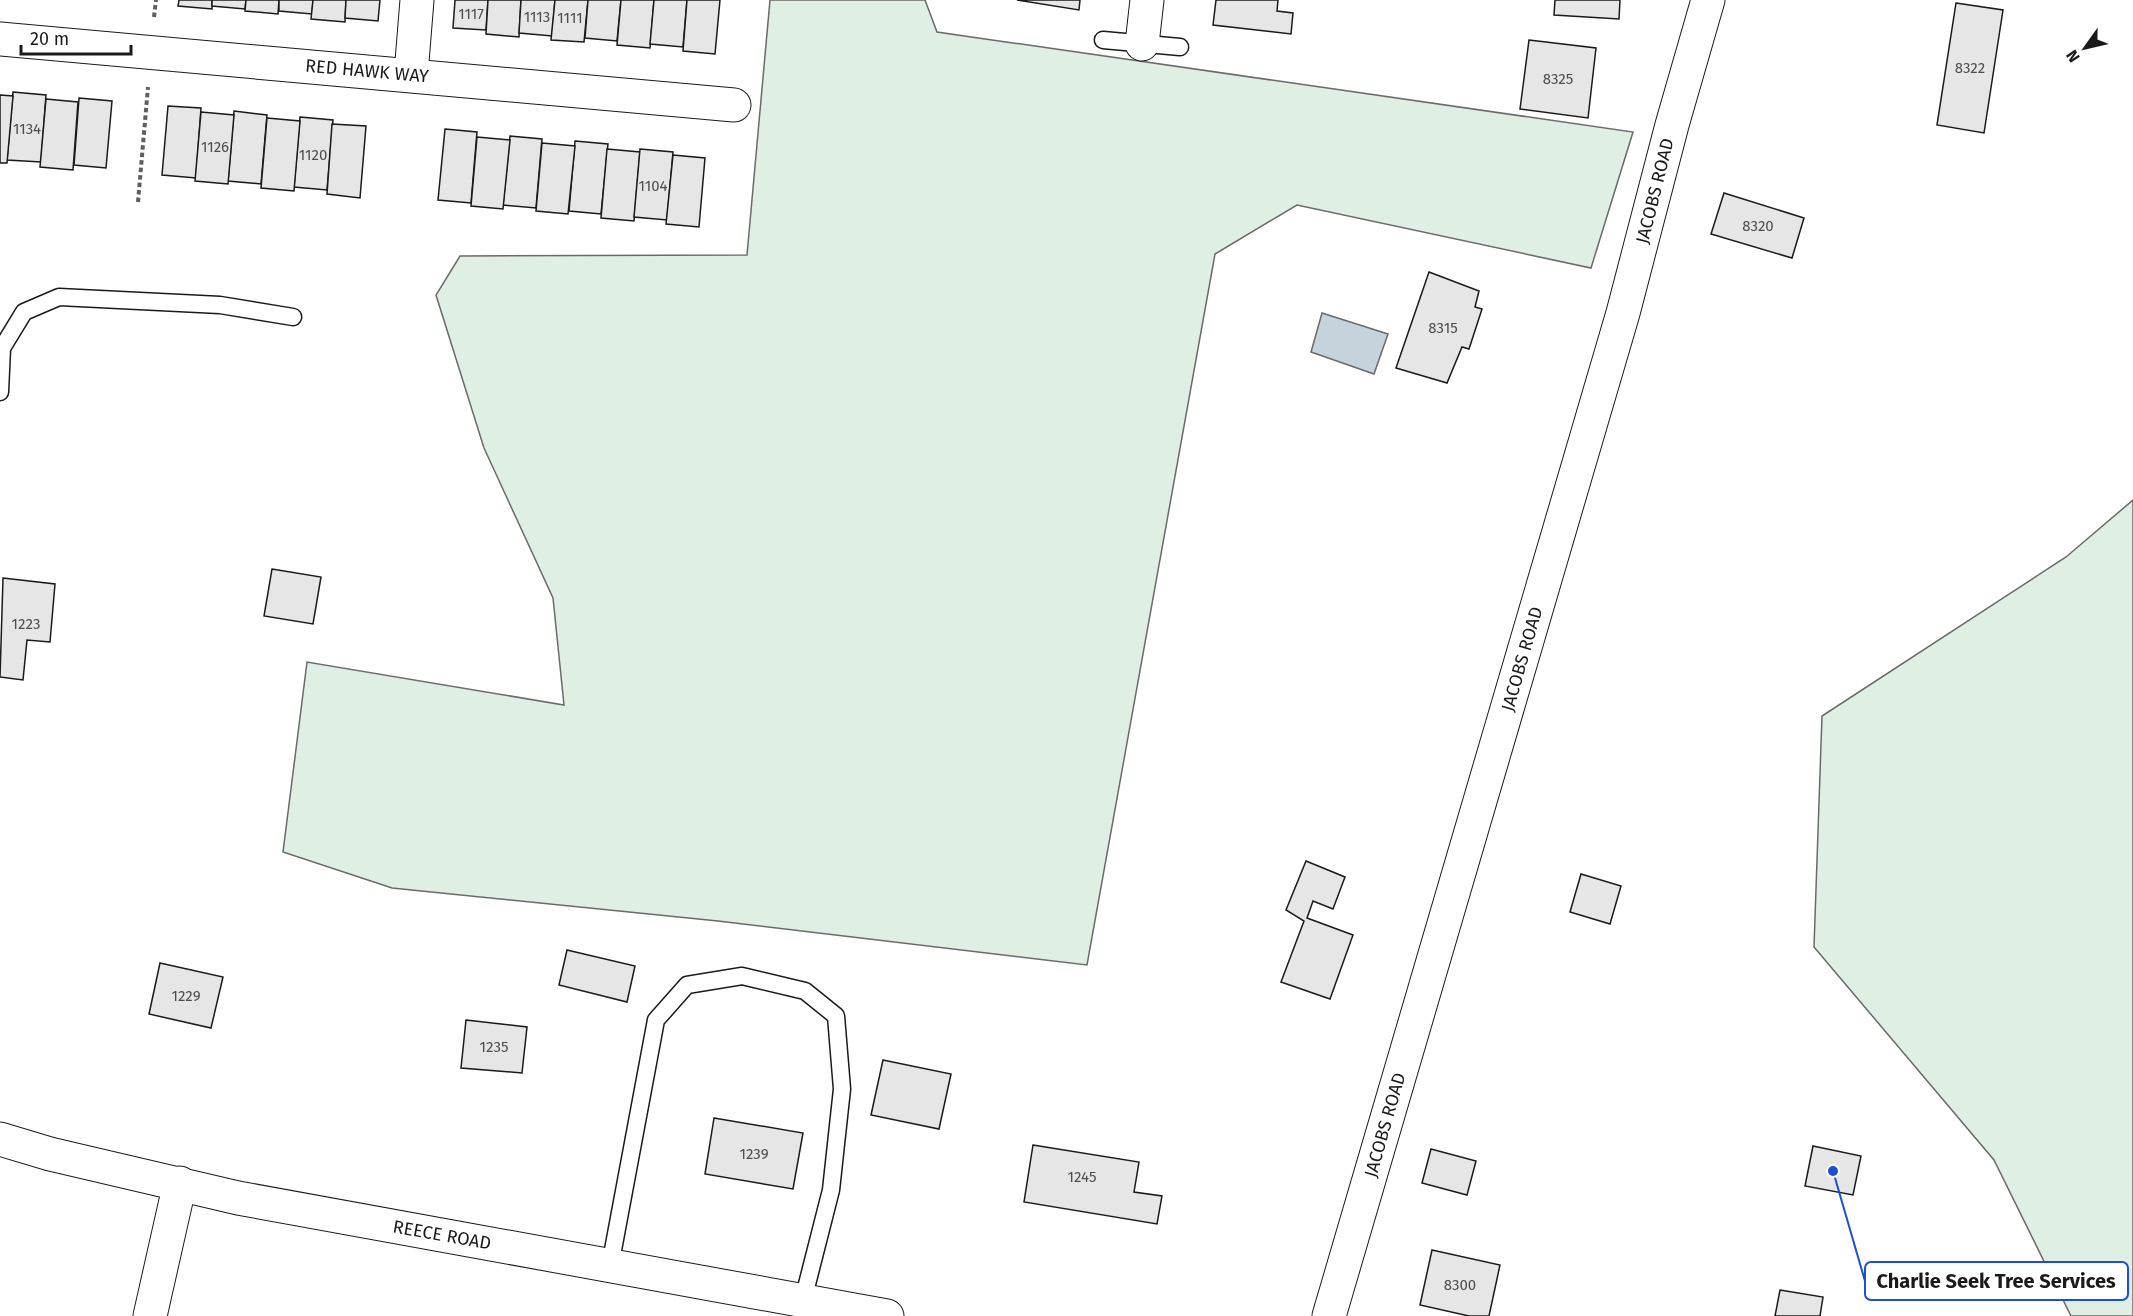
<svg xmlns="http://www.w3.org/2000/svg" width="2133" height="1316" font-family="'Fira Sans',sans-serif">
<rect width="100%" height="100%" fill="#fff"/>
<g fill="#e0efe3" stroke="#6a6a6a" stroke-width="1.5">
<polygon points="770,0 925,0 937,32 1633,132 1591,268 1297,205 1215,254 1087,965 718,921 392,888 283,852 307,662 564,705 553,598 484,448 436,295 460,256 747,255"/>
<polygon points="2133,500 2133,1316 2071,1316 1994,1160 1814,947 1822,716 2066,557"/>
</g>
<polygon fill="#c6d2dc" stroke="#6a6a6a" stroke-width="1.5" points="1322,313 1388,334 1374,374 1311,352"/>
<g fill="#e6e6e6" stroke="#1a1a1a" stroke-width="1.5">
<polygon points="179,0 212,0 212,9 178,6"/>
<polygon points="212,0 246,0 245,9 212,6"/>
<polygon points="246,0 279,0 278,14 245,11"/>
<polygon points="279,0 313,0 312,14 279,11"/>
<polygon points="313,0 346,0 345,22 311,19"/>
<polygon points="346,0 380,0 378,21 345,18"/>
<polygon points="455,0 488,0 486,30 453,28"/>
<polygon points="488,0 521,0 519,37 486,34"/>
<polygon points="521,0 555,0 552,36 519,33"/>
<polygon points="555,0 588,0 584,42 551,40"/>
<polygon points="588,0 621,0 617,41 585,38"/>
<polygon points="621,0 654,0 650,48 617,45"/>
<polygon points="654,0 687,0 683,47 650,44"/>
<polygon points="687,0 720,0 715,54 683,51"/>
<polygon points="1017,0 1080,0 1079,10"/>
<polygon points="1216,0 1278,0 1277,11 1293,13 1291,34 1213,25"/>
<polygon points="1555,0 1620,0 1619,19 1554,15"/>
<polygon points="1956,3 2003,10 1984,133 1937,125"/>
<polygon points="1529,40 1596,48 1588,118 1520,109"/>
<polygon points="13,92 46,95 41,162 7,160"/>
<polygon points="0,95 13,96 7,163 0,163"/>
<polygon points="79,98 112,101 106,168 74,165"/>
<polygon points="46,99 78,102 73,170 40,167"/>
<polygon points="168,106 201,108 196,178 162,175"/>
<polygon points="234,111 267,115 261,184 228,181"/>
<polygon points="201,112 234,115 228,184 195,181"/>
<polygon points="300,117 333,120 327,190 294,187"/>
<polygon points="267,118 300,121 294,191 261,188"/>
<polygon points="332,124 366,126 360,198 327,194"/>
<polygon points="445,129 477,132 471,203 438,200"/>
<polygon points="510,136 542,139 536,208 503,205"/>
<polygon points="477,137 510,140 503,209 471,206"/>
<polygon points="575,141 608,144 601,214 569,211"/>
<polygon points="542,143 575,146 568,214 536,211"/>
<polygon points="607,149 640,152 634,221 601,218"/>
<polygon points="640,149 673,152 667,220 634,217"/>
<polygon points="673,155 705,158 699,227 666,224"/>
<polygon points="1724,193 1804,218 1792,258 1711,234"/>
<polygon points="1429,272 1479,291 1475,307 1482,309 1469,349 1462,347 1447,383 1396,368"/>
<polygon points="272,569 321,577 313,624 264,616"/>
<polygon points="3,578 55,584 50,642 27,640 23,680 0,677"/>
<polygon points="1306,861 1345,877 1333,909 1313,901 1307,918 1353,935 1330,999 1281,982 1304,921 1286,910"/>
<polygon points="1581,874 1621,886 1610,924 1570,912"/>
<polygon points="567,950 635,966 627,1002 559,985"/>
<polygon points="160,963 223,977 211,1028 149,1014"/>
<polygon points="466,1020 527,1027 522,1073 461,1068"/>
<polygon points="883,1060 951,1074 939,1129 871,1115"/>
<polygon points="714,1118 803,1133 793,1189 705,1174"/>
<polygon points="1033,1145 1139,1162 1134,1192 1162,1196 1157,1224 1024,1202"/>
<polygon points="1813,1146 1861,1156 1853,1195 1805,1186"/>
<polygon points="1431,1149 1476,1161 1467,1195 1422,1183"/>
<polygon points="1432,1250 1500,1265 1489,1316 1469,1316 1420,1305"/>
<polygon points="1780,1290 1823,1297 1820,1316 1775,1316"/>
</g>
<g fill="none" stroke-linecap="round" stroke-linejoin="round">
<g stroke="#1a1a1a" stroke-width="19">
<g id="lane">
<polyline points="1103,40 1180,47"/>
<polyline points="0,392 2,348 24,312 59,297 220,305 293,317"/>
<polyline points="610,1266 656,1020 687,985 742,976 805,991 836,1016 842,1089 831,1190 803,1300"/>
</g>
</g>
<g stroke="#1a1a1a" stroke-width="35">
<g id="street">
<polyline points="0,39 734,105"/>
<polyline points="1142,44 1147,0"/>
<polyline points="411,74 417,0"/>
<polyline points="150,1316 180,1183"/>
</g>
</g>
<g stroke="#1a1a1a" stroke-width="35">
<g id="secondary">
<polyline points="0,1139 50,1154 238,1198 887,1316"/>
<polyline points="1329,1316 1623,313 1672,125 1708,0"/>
</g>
</g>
<g stroke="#5f5f5f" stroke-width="4" stroke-dasharray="4.5 3" stroke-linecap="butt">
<polyline points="154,17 156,0"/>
<polyline points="138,202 148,87"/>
</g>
<use href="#lane" stroke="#fff" stroke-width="16"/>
<use href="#street" stroke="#fff" stroke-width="33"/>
<use href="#secondary" stroke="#fff" stroke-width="33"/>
</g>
<g text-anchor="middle" stroke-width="4.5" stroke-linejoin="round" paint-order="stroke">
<g font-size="15" fill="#4d4d4d">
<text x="471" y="19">1117</text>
<text x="537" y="22">1113</text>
<text x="570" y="23">1111</text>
<text x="1970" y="73">8322</text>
<text x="1558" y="84">8325</text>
<text x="27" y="134">1134</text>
<text x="215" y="152">1126</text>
<text x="313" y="160">1120</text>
<text x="653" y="191">1104</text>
<text x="1758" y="231">8320</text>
<text x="1443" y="333">8315</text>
<text x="26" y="629">1223</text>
<text x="186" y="1001">1229</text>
<text x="494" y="1052">1235</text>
<text x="754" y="1159">1239</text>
<text x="1082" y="1182">1245</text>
<text x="1460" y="1290">8300</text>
</g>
<g font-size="18" fill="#1a1a1a" stroke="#fff">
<text transform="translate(367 71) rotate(5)" y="6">RED HAWK WAY</text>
<text transform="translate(1655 191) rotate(-76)" y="6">JACOBS ROAD</text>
<text transform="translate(1522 659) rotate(-74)" y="6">JACOBS ROAD</text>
<text transform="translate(1385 1125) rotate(-74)" y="6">JACOBS ROAD</text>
<text transform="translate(442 1235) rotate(10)" y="6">REECE ROAD</text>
</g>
</g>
<path fill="none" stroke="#1d4ed8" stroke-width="2" d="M1833 1171L1865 1281"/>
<circle fill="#1d4ed8" stroke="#fff" stroke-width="2" cx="1833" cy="1171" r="6"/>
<rect fill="#fff" stroke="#1d4ed8" stroke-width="2" x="1865" y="1262" width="263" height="38" rx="6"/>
<g font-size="20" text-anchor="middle" font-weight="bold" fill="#1a1a1a">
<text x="1996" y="1288">Charlie Seek Tree Services</text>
</g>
<g transform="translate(2085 48) rotate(236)" stroke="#ffffff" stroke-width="4.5" paint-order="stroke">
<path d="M0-4.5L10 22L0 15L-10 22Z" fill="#1a1a1a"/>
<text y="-9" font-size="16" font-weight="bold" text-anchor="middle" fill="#1a1a1a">N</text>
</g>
<path d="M21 45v9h110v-9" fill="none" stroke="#1a1a1a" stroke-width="3"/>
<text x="30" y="45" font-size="18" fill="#1a1a1a" stroke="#ffffff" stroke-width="4.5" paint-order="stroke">20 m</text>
</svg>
